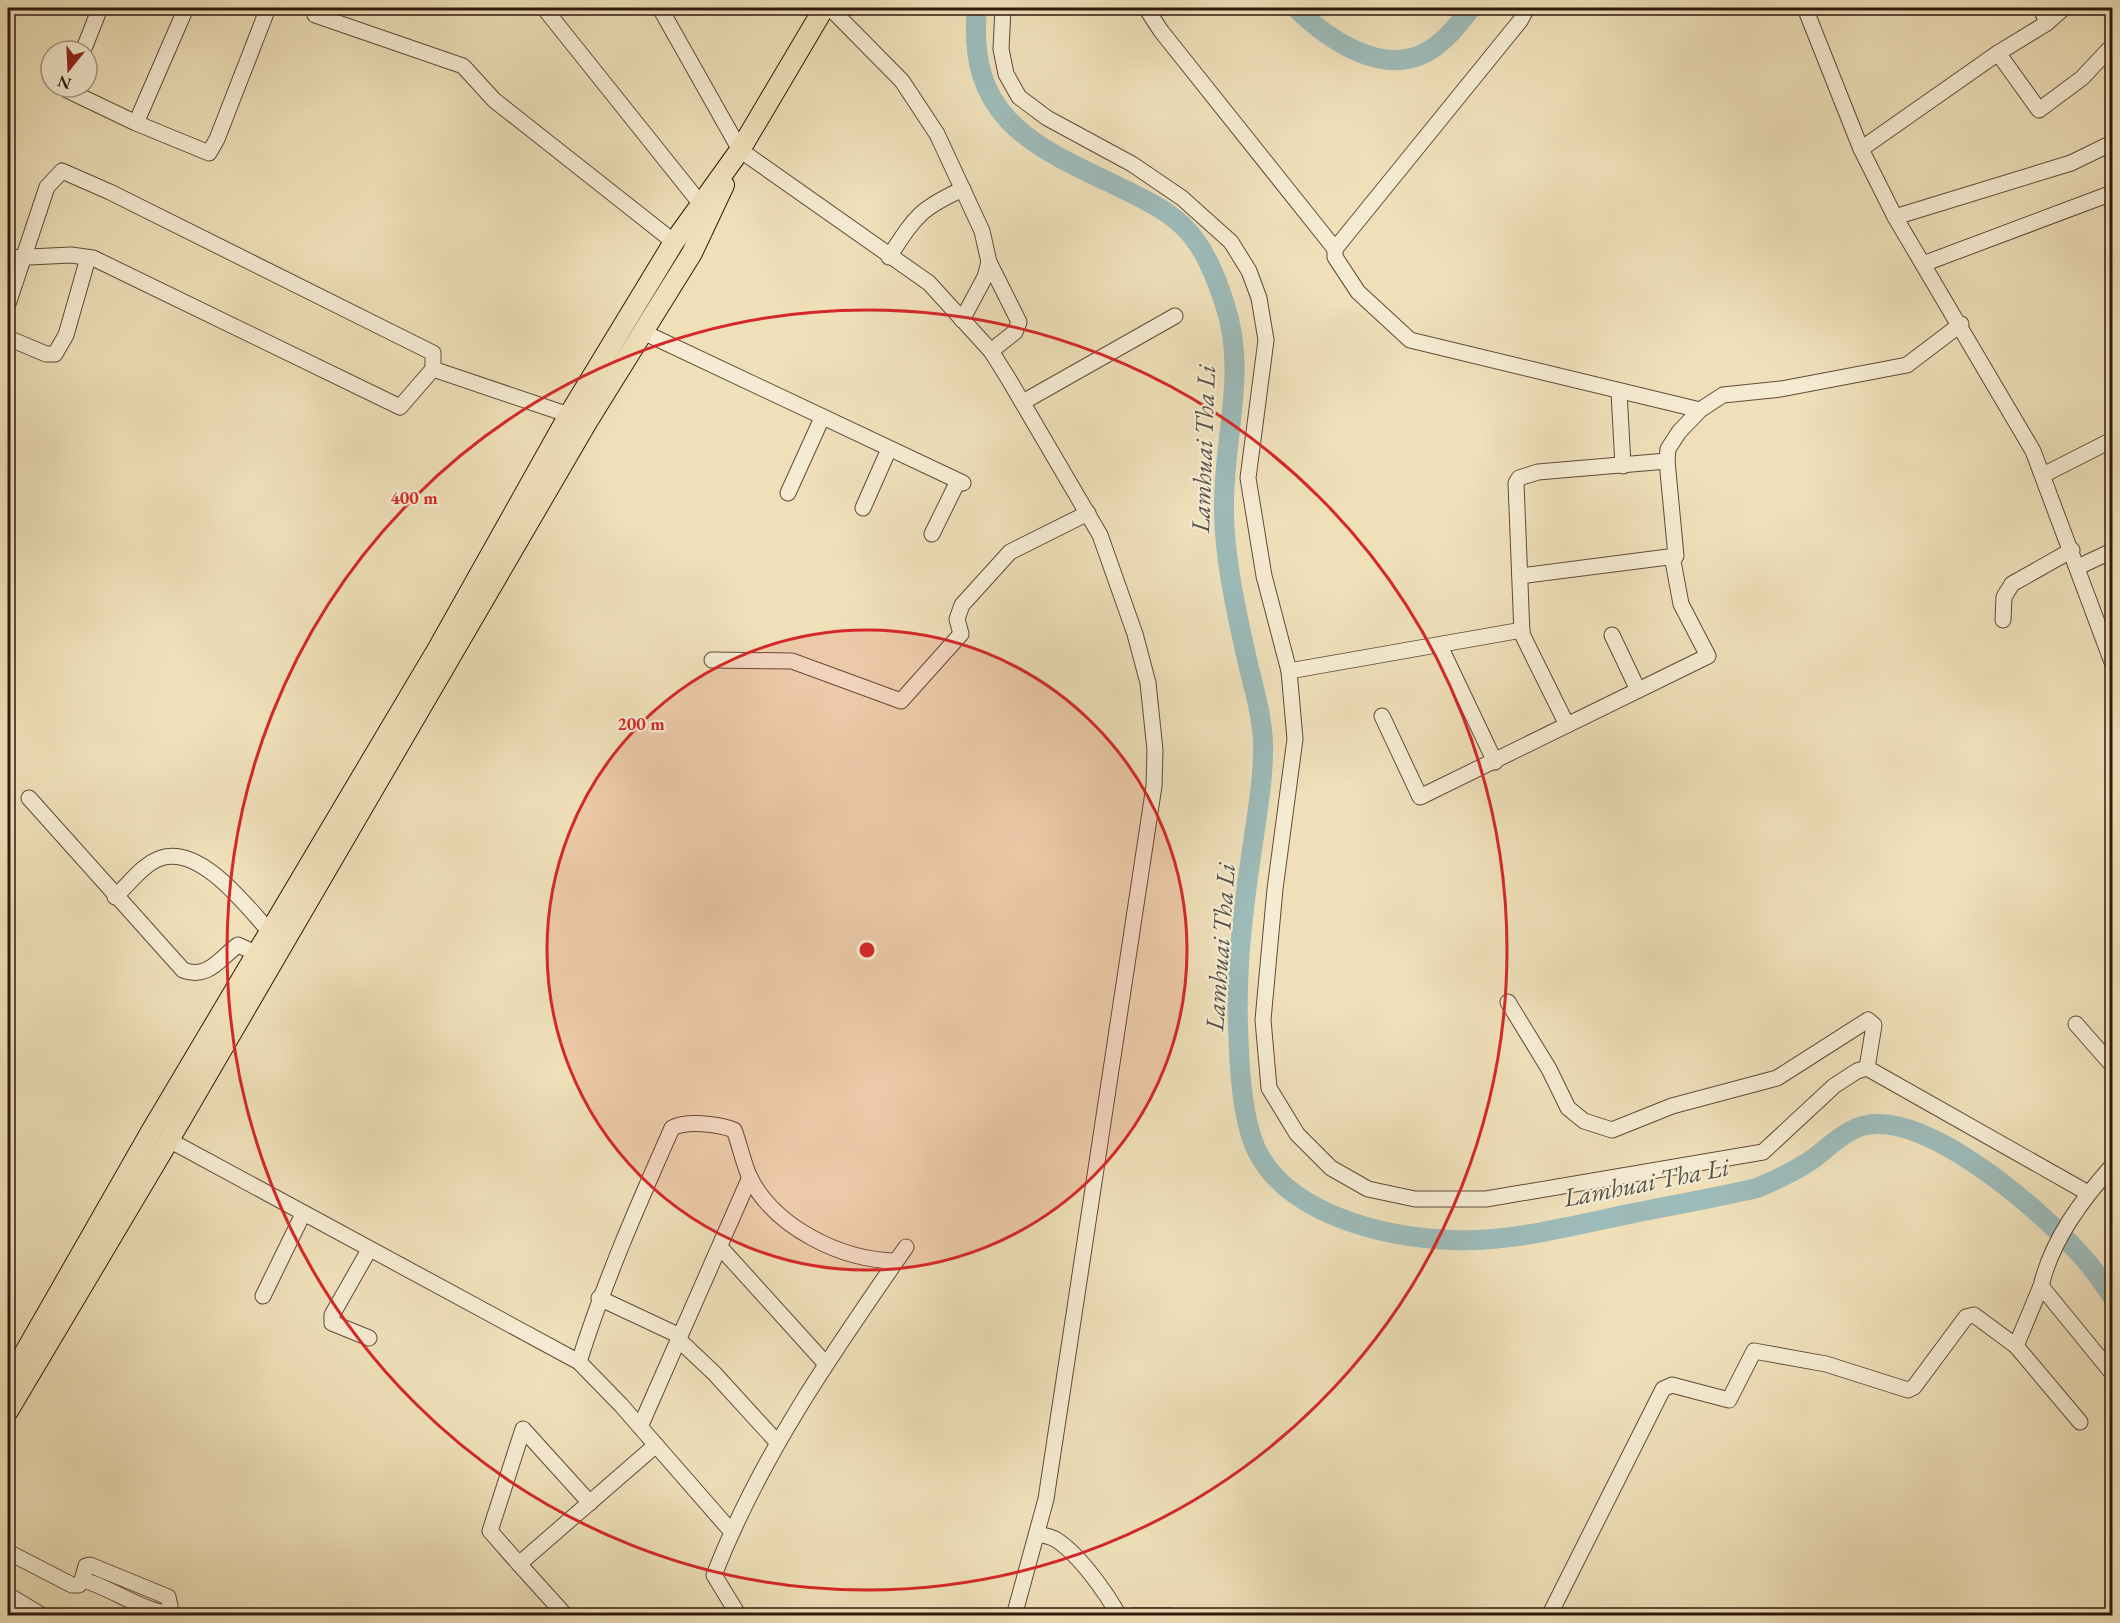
<svg xmlns="http://www.w3.org/2000/svg" width="2120" height="1623" font-family="'EB Garamond',serif">
<rect width="100%" height="100%" fill="#efe0ba"/>
<filter id="stains"><feTurbulence type="fractalNoise" baseFrequency=".00333" numOctaves="4"/><feColorMatrix values="0 0 0 0 .2 0 0 0 0 .09 0 0 0 0 .02 0 0 0 .5 -.17"/></filter>
<radialGradient id="worn" r=".72"><stop offset=".6" stop-color="#630" stop-opacity="0"/><stop offset="1" stop-color="#630" stop-opacity=".3"/></radialGradient>
<g fill="none" stroke-linecap="round" stroke-linejoin="round">
<g stroke="#9dbbb9" stroke-width="20">
<path d="M977,8c-10,106 50,136 136,176 24,12 50,23 70,42 21,20 33,51 42,79 23,68 -3,138 -1,207 1,52 13,102 24,152 7,29 16,58 15,89 0,31 -6,60 -10,90 -9,59 -17,121 -15,181 1,37 3,91 18,125 31,66 131,89 197,91 55,2 109,-12 162,-23 47,-10 95,-18 142,-29 19,-8 36,-16 53,-27 17,-12 35,-32 57,-36 62,-12 172,84 212,128 13,13 23,29 33,43"/>
<path d="M1296,8c30,30 84,68 129,45 19,-10 34,-29 46,-45"/>
</g>
<g stroke="#604a38" stroke-width="17">
<g id="minor">
<polyline points="544,8 700,203"/>
<polyline points="660,8 740,150 929,283 991,351 1008,378 1100,535 1135,634 1148,683 1155,750 1154,786 1046,1499 1014,1616"/>
<polyline points="830,8 902,81 937,134 982,231 989,262 985,277 962,320"/>
<polyline points="1003,8 1001,49 1006,74 1019,97 1047,118 1132,164 1182,198 1231,242 1249,271 1259,298 1266,340 1248,478 1264,576 1289,671 1295,739 1275,889 1263,1020 1269,1088 1297,1134 1331,1168 1368,1189 1415,1199 1486,1199 1763,1152 1834,1086 1857,1071 1867,1068"/>
<polyline points="1146,8 1161,31 1335,249 1520,21 1527,8"/>
<polyline points="1805,8 1861,149 1895,217 2033,451 2112,662"/>
<polyline points="2041,8 2047,23"/>
<polyline points="315,15 463,66 494,100 674,242"/>
<polyline points="83,51 100,8"/>
<polyline points="1998,53 2039,110 2082,78 2112,46"/>
<polyline points="68,87 67,90 136,123 209,153 217,139 268,8"/>
<polyline points="136,123 186,8"/>
<polyline points="1861,149 1998,53 2047,23 2064,8"/>
<polyline points="1895,217 2071,163 2112,143"/>
<polyline points="1335,249 1335,257 1358,292 1410,340 1700,410"/>
<path d="M889,257c26,-40 30,-48 74,-68"/>
<polyline points="8,258 71,255 93,258 400,407 433,369"/>
<polyline points="989,262 1019,322 1015,332 991,351"/>
<polyline points="1923,264 2112,193"/>
<polyline points="8,304 47,187 62,171 110,192 433,353 433,369 569,415"/>
<polyline points="643,332 963,483"/>
<polyline points="8,338 46,354 55,354 66,335 88,258"/>
<polyline points="1619,392 1623,466"/>
<polyline points="1023,402 1175,316"/>
<polyline points="2043,475 2112,440"/>
<polyline points="788,493 822,418"/>
<polyline points="863,508 889,449"/>
<polyline points="932,534 958,481"/>
<polyline points="2078,567 2112,551"/>
<polyline points="1520,576 1676,556 1667,461 1668,449 1679,432 1700,410 1723,395 1781,389 1907,365 1961,324"/>
<polyline points="2003,620 2004,597 2012,584 2072,550"/>
<polyline points="1612,635 1638,690"/>
<polyline points="1440,646 1495,762"/>
<polyline points="712,660 792,661 901,701 961,634 957,619 962,605 1010,552 1088,513"/>
<polyline points="1289,671 1522,630"/>
<polyline points="1382,716 1420,797 1708,656 1681,604 1672,556"/>
<polyline points="1567,725 1522,634 1516,483 1519,478 1538,472 1667,461"/>
<path d="M29,798l154,172c25,10 37,-12 55,-25l20,9"/>
<path d="M115,897c14,-13 28,-33 46,-39 40,-13 86,49 110,75"/>
<polyline points="1508,1002 1549,1069 1568,1108 1584,1121 1612,1130 1672,1106 1777,1078 1868,1020 1874,1025 1867,1068 2088,1193"/>
<polyline points="2076,1024 2112,1065"/>
<polyline points="169,1140 579,1362 621,1405 731,1531"/>
<path d="M2112,1166c-31,35 -60,74 -71,120l71,87"/>
<polyline points="720,1247 825,1363"/>
<polyline points="369,1250 332,1315 332,1323 369,1338"/>
<polyline points="263,1296 303,1214"/>
<polyline points="599,1298 680,1336"/>
<polyline points="679,1340 714,1373 777,1442"/>
<polyline points="2016,1346 2041,1286"/>
<path d="M579,1362c25,-80 59,-157 93,-234 15,-8 46,-4 62,2 6,15 9,33 16,48 26,50 91,82 146,83"/>
<polyline points="640,1427 750,1177"/>
<path d="M1037,1534c5,1 13,2 18,5 23,14 51,53 64,77"/>
<path d="M8,1552l64,33h7l3,-5c22,4 68,35 84,32l4,-6 -2,-9 -78,-32 -4,1 -4,14"/>
<polyline points="519,1564 490,1531 523,1429 590,1503"/>
<polyline points="8,1595 43,1616"/>
<polyline points="566,1616 519,1564 656,1445"/>
<path d="M739,1616l-25,-41c47,-120 119,-223 192,-328"/>
<polyline points="1134,1616 1171,1616"/>
<polyline points="1549,1616 1663,1389 1672,1385 1729,1400 1754,1351 1826,1364 1908,1390 1914,1387 1966,1317 1974,1315 2016,1346 2080,1422"/>
</g>
</g>
<g stroke="#30180d" stroke-width="22">
<g id="major">
<polyline points="8,1382 152,1130 440,645 569,415 674,242 740,150 824,8"/>
<polyline points="8,1411 169,1140 587,422 692,253 724,185"/>
</g>
</g>
<use href="#minor" stroke="#f5ebd2" stroke-width="15"/>
<use href="#major" stroke="#efe0ba" stroke-width="20"/>
</g>
<circle cx="867" cy="950" r="320" fill="#d62828" fill-opacity=".12"/>
<g fill="none" stroke="#d62828" stroke-width="3">
<circle cx="867" cy="950" r="320"/>
<circle cx="867" cy="950" r="640"/>
</g>
<g text-anchor="middle" stroke-width="4.5" stroke-linejoin="round" paint-order="stroke">
<g font-size="26" font-style="italic" fill="#565149" stroke="#f5ebd2">
<text transform="translate(1203 449) rotate(-88)" y="9">Lamhuai Tha Li</text>
<text transform="translate(1220 947) rotate(-86)" y="9">Lamhuai Tha Li</text>
<text transform="translate(1646 1182) rotate(-11)" y="9">Lamhuai Tha Li</text>
</g>
</g>
<circle cx="867" cy="950" r="9" fill="#d62828" stroke="#f5ebd2" stroke-width="3"/>
<g font-size="18" text-anchor="middle" font-weight="bold" fill="#d62828" stroke="#f5ebd2" stroke-width="4.5" stroke-linejoin="round" paint-order="stroke">
<text x="414" y="504">400 m</text>
<text x="641" y="730">200 m</text>
</g>
<rect width="2120" height="1623" fill="none" stroke="#efe0ba" stroke-width="30"/>
<rect x="9" y="9" width="2102" height="1605" fill="none" stroke="#30180d" stroke-width="3"/>
<rect x="15" y="15" width="2090" height="1593" fill="none" stroke="#30180d" stroke-width="1.5"/>
<g transform="translate(69 69) rotate(198)"><circle r="28" fill="#f5ebd2" stroke="#a69783" stroke-width="1.5"/>
<path d="M0-4.5L10 22L0 15L-10 22Z" fill="#8f2418"/>
<text y="-9" font-size="16" font-weight="bold" text-anchor="middle" fill="#30180d">N</text>
</g>
<rect width="100%" height="100%" filter="url(#stains)"/>
<rect width="100%" height="100%" fill="url(#worn)"/>
</svg>
